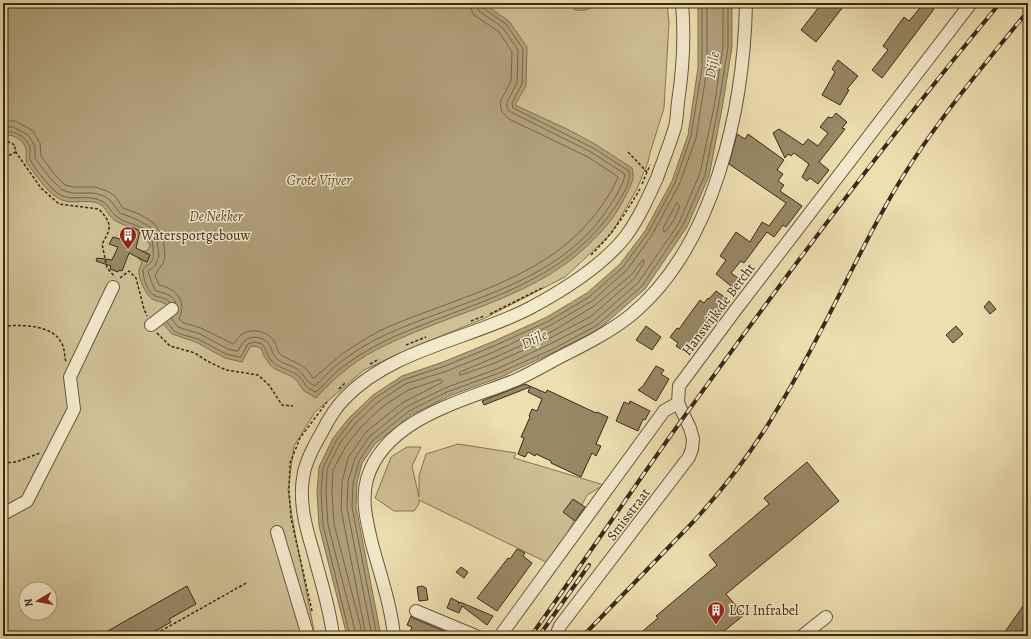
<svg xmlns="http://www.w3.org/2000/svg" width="1031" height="639" font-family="Alegreya,serif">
<rect width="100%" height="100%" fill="#eddfb0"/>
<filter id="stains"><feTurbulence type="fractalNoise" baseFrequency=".005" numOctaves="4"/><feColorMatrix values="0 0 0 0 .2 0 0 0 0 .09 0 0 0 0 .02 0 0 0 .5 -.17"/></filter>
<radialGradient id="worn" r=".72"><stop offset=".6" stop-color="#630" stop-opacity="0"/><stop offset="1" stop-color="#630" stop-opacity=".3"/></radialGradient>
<g fill="#cfc096" stroke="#847556" fill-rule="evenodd">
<path d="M3,3h664l2,20 -5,85 -14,45 -2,9 -11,27 -26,45 -46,43 -82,42 -72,29 -47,22 -49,42 -21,34 -6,45 7,42 20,103h-312zM26,589h24v24h-24z"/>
<polygon points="458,444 516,453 514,458 604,485 587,495 566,536 546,562 419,500 419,504 414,511 394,511 375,498 391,457 407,447 421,447 412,466 419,497 419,476 426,454"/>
</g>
<g fill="#b0a17c" stroke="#817153">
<path d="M3,3h480l26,18 18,26 -1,39 -11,19 52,24 28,15 37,24c4,11 -3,21 -8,31 -7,14 -16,26 -27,37 -56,61 -140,74 -211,109 -27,12 -50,31 -70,53l-12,-7 -7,-10 -6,-5 -16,-7 -5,-4 -6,-9 -3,-8 -7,-2 -4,1 -8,15 -17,-4 -29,-16 -24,-8 -15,-17 10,-8v-4c-6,-4 -9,-3 -15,-6 -6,-4 -14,-21 -13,-28 0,-3 2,-6 3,-9l-4,-4 9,4 3,-7 -8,-4h5l3,-5c-2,-5 -3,-10 -7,-13 -9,-6 -20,-7 -29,-13 -8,-6 -8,-16 -20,-18 -12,-2 -25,3 -36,-4 -13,-8 -22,-23 -31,-35 -2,-5 0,-8 -1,-13 -1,-8 -9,-13 -16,-15l-7,2z"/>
<path d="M571,3h24v3c-7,4 -12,5 -20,4z"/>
<polygon points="698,3 732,3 732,47 722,109 709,176 687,227 645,289 599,329 554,352 501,377 449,396 411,415 375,444 362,463 357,483 356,507 381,636 347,636 319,526 317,493 319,467 333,438 349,418 373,395 402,376 443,362 492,342 547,317 587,293 620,264 645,231 672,181 688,135 698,68"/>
</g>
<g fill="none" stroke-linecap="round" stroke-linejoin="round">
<g stroke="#756649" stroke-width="1">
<path d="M3,121h12l17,9 8,13 1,13 13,18 11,11 8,2h22l12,4 8,5 8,12 16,6 15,9 9,14 2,19 -2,7 -8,12 4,10c18,4 28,16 20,34l5,4 17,5 32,16c3,-2 4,-6 8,-9 9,-7 26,-5 33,6 3,5 3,12 9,15 11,7 23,8 29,21l2,1 28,-24 20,-13 17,-10c91,-41 190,-53 239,-153l-1,-2 -29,-19 -79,-38 -7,-7 -2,-9 2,-5 9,-17 1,-29 -13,-20 -25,-17 -3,-6 -1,-6"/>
<path d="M3,127h10l15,8 7,11v12l15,20 12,12 10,3h22l10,3 7,5 9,12 16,6 14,8 7,12 2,17 -4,10 -7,5 3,10 4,9c8,4 17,3 21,13"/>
<path d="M3,132c11,-2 23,4 27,15 1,4 -1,9 0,12 3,9 20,28 27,34 12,9 26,2 39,6 13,3 12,11 20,17 16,13 37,5 37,34 0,4 1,5 0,9 -3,6 -7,6 -10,11 0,7 4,23 12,26 8,2 8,1 15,6"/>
<polygon points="677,203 680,206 674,220 666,231 664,232 663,229"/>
<polygon points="643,260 644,263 634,279 590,317 548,339 495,363 461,375 459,375 460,372 498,356 553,331 594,306 631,275"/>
<path d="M171,318l7,9 22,7 28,15 8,2h2c5,-10 10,-16 22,-13 3,1 6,2 8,5 4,5 4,11 9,16 6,5 14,6 20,10 7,5 10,14 18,17 6,-6 13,-13 19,-19 15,-12 32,-23 49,-31 77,-36 174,-51 224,-126 7,-11 16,-23 18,-36l-34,-22 -82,-41 -2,-4v-5l10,-19 1,-33 -15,-22 -24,-17 -2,-4 -1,-4"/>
<path d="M167,322l7,9 6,3 18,5 28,15 13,3h2l7,-13 6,-2 8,2c4,4 4,10 8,15 7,10 21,10 30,18 7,8 3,10 16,15 7,-6 14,-14 21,-21 14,-11 30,-21 46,-29 13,-7 28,-12 42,-18 73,-29 144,-48 190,-117 6,-9 17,-25 14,-36l-36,-23 -80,-40 -1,-5 10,-19 1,-35 -17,-25 -23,-16 -2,-5"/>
<polyline points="350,636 323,525 321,493 323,468 336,441 352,420 375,398 403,380 445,366 494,346 549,321 589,297 623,267 648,233 675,183 691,136 702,68 702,3"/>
<polyline points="356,636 354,626 328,525 326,493 327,469 340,443 355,424 378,402 405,384 447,371 496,351 551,325 592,301 627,270 652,235 679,185 696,138 707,69 707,3"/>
<polyline points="362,636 360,624 334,524 332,493 333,470 346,446 360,428 382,407 408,390 441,379 442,381 441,383 402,403 366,432 348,458 342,482 341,509 366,636"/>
<polyline points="372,636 347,508 348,481 355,458 369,437 406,407 445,388 497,369 550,344 593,322 638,283 679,223 700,173 714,107 723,47 723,3"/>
<polyline points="377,636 352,507 353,483 359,461 372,441 409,411 447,392 499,373 553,349 596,326 642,286 683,225 705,175 718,108 728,47 728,3"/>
</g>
</g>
<g fill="#978866" stroke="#3a2a16">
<polygon points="822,3 846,3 816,42 801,30"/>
<polygon points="924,3 926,3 934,9 882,78 872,70 888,50 883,46 904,17 909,21"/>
<polygon points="838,60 858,76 847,89 849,90 840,105 822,95 835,72 832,69"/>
<polygon points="836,113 847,122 842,128 845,129 819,162 829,170 818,184 810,178 807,181 802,177 809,164 794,153 791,156 788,154 785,158 773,133 779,129 803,145 808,139 818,146 828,133 820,127 828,117 832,118"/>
<polygon points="737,134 745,139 748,134 784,160 777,170 783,174 778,181 784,185 780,191 802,206 786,227 783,225 774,237 767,232 744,263 741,261 731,273 741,280 735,289 716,274 726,260 720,256 736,232 750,242 762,222 769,226 786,203 729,164"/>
<polygon points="132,227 140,231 136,248 150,255 147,262 129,253 122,271 119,270 118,272 110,269 111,266 96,261 97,258 112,260 118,247 109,244 113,237 120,239 124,235 128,236"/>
<polygon points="716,291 730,301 700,339 697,337 688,350 687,349 685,352 676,346 678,343 670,337 677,328 679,329 700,300 704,303 708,298 709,299"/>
<polygon points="989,301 996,309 990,314 984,307"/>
<polygon points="646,326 661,337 652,350 636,340"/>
<polygon points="956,326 963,334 953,343 946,335"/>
<polygon points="656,366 664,370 661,374 669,379 656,401 638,390 643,386"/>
<polygon points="525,384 546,393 547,390 596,413 597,412 608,417 596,444 601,446 596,456 592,453 581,477 551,463 551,461 536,454 535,456 528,452 525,457 518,454 524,438 521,437 530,417 529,416 532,409 537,411 542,399 528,392 530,387 484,405 482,401"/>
<polygon points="630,401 650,411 645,420 643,419 638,431 616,421 624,402 629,404"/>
<polygon points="807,462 839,501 726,594 744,615 718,636 637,636 658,618 656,616 717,565 709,555 769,504 764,498"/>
<polygon points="573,499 585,507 575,521 563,512"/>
<polygon points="517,549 525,553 523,556 532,563 497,611 477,598 508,558 510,559"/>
<polygon points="461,567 468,572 464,578 456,572"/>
<polygon points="187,586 196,604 169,619 171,622 147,636 99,636"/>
<polygon points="422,586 426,588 428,600 419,601 417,587"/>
<polygon points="451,598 459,602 458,604 460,602 493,616 487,625 462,606 459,613 447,608"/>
<polygon points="1028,599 1028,622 1018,636 1002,636"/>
<polygon points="411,616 413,618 456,636 428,636 421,633 417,636 408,636 412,627 407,625"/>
</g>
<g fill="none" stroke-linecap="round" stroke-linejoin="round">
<g stroke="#67573c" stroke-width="14">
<g id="minor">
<polyline points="151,325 172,309"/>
<polyline points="3,514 27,501 74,409 70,377 113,287"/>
<polyline points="277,532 308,636"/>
<polyline points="416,611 476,636"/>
<path d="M333,636c-3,-28 -13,-57 -20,-85 -7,-23 -14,-48 -10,-73 2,-16 11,-32 19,-46 6,-12 13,-24 23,-34 47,-49 126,-59 185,-90 32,-17 73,-43 96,-72 13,-18 22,-38 31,-58 6,-17 13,-34 18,-51 2,-8 2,-17 3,-25 5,-33 7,-65 4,-99"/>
<path d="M394,636c-3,-31 -14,-62 -22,-92 -5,-21 -11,-44 -5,-65 18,-61 97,-78 149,-99 15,-7 29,-15 44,-23 24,-12 50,-25 71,-42 84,-69 113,-208 115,-312"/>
<polyline points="500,636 664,411 678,403"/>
<polyline points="558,636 557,633 560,626 689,457 692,449 693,439 690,428 678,403 679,386 737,308 971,3"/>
<polyline points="802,636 826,617"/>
</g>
</g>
<g stroke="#3a2a16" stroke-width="1.5" stroke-dasharray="3 2" stroke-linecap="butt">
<path d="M3,145l6,-3 6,3v6l26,37 18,16 40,5c13,15 13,18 3,35l5,24 8,9"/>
<polyline points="3,151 3,155 10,155 16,152"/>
<polyline points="628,152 647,172"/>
<polyline points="642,184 650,165"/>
<path d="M591,255c21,-20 34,-41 49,-66"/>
<polyline points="120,278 129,271 136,278 144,309 147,316"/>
<polyline points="490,314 544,287"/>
<polyline points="471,321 484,316"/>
<path d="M3,326c19,-1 50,-2 59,18 3,5 2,12 4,18"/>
<polyline points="157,333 170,346 195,353 207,361 226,370 258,375 269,385 282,405 293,406"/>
<polyline points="406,345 426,337"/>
<polyline points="370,364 379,359"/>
<polyline points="339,389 345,383"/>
<polyline points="3,463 16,462 40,453"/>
<polyline points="312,611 291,518 289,490 290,463 300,438 327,402"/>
<polyline points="131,636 132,634"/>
<polyline points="152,636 248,582"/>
</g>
<use href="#minor" stroke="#f3eacc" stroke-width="12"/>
<g stroke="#3a2a16" stroke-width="4">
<g id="rail">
<path d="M531,636c49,-69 96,-139 145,-208 104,-145 210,-288 324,-425"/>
<polyline points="539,636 589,565"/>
<path d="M583,636l111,-115c32,-35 60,-72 84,-113 40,-65 70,-135 107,-201 39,-71 92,-134 143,-196"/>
</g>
</g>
<use href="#rail" stroke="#f3eacc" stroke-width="2.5" stroke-dasharray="8" stroke-linecap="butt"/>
</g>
<defs>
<g id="building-pin" transform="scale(0.9)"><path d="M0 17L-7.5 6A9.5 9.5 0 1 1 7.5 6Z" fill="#8f2418" stroke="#f3eacc"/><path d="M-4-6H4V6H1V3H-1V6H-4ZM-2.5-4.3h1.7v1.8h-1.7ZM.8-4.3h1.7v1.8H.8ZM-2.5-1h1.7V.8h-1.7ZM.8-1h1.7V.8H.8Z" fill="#fff"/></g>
</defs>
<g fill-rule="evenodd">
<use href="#building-pin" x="128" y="235"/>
<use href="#building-pin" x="716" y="610"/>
</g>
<g text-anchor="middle" stroke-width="3" stroke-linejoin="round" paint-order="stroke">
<g font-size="14" font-style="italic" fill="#584830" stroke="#f3eacc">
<text x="216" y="221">De Nekker</text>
</g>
<g font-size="14" fill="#3a2a16" stroke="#f3eacc" text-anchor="start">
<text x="141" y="240">Watersportgebouw</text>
<text x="729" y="615">LCI Infrabel</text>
</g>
<g font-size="14" fill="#3a2a16" stroke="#f3eacc">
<text transform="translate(718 309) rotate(-53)" y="5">Hanswijk de Bercht</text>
<text transform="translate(628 514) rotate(-53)" y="5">Smisstraat</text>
</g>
<g font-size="15" font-style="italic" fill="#5d4e35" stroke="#f3eacc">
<text transform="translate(712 65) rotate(-80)" y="5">Dijle</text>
<text x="319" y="185">Grote Vijver</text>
<text transform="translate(534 339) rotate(-25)" y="5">Dijle</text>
</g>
</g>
<rect width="1031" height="639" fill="none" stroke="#eddfb0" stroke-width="16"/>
<rect x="4" y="4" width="1023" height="631" fill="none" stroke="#3a2a16" stroke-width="2"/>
<rect x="8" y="8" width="1015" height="623" fill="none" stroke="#3a2a16"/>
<g transform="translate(38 601) rotate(260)"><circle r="19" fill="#f3eacc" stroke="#a99d83"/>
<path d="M0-3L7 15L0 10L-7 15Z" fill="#8f2418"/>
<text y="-6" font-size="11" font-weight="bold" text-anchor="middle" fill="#3a2a16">N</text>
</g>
<rect width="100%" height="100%" filter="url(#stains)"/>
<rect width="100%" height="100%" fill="url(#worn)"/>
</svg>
